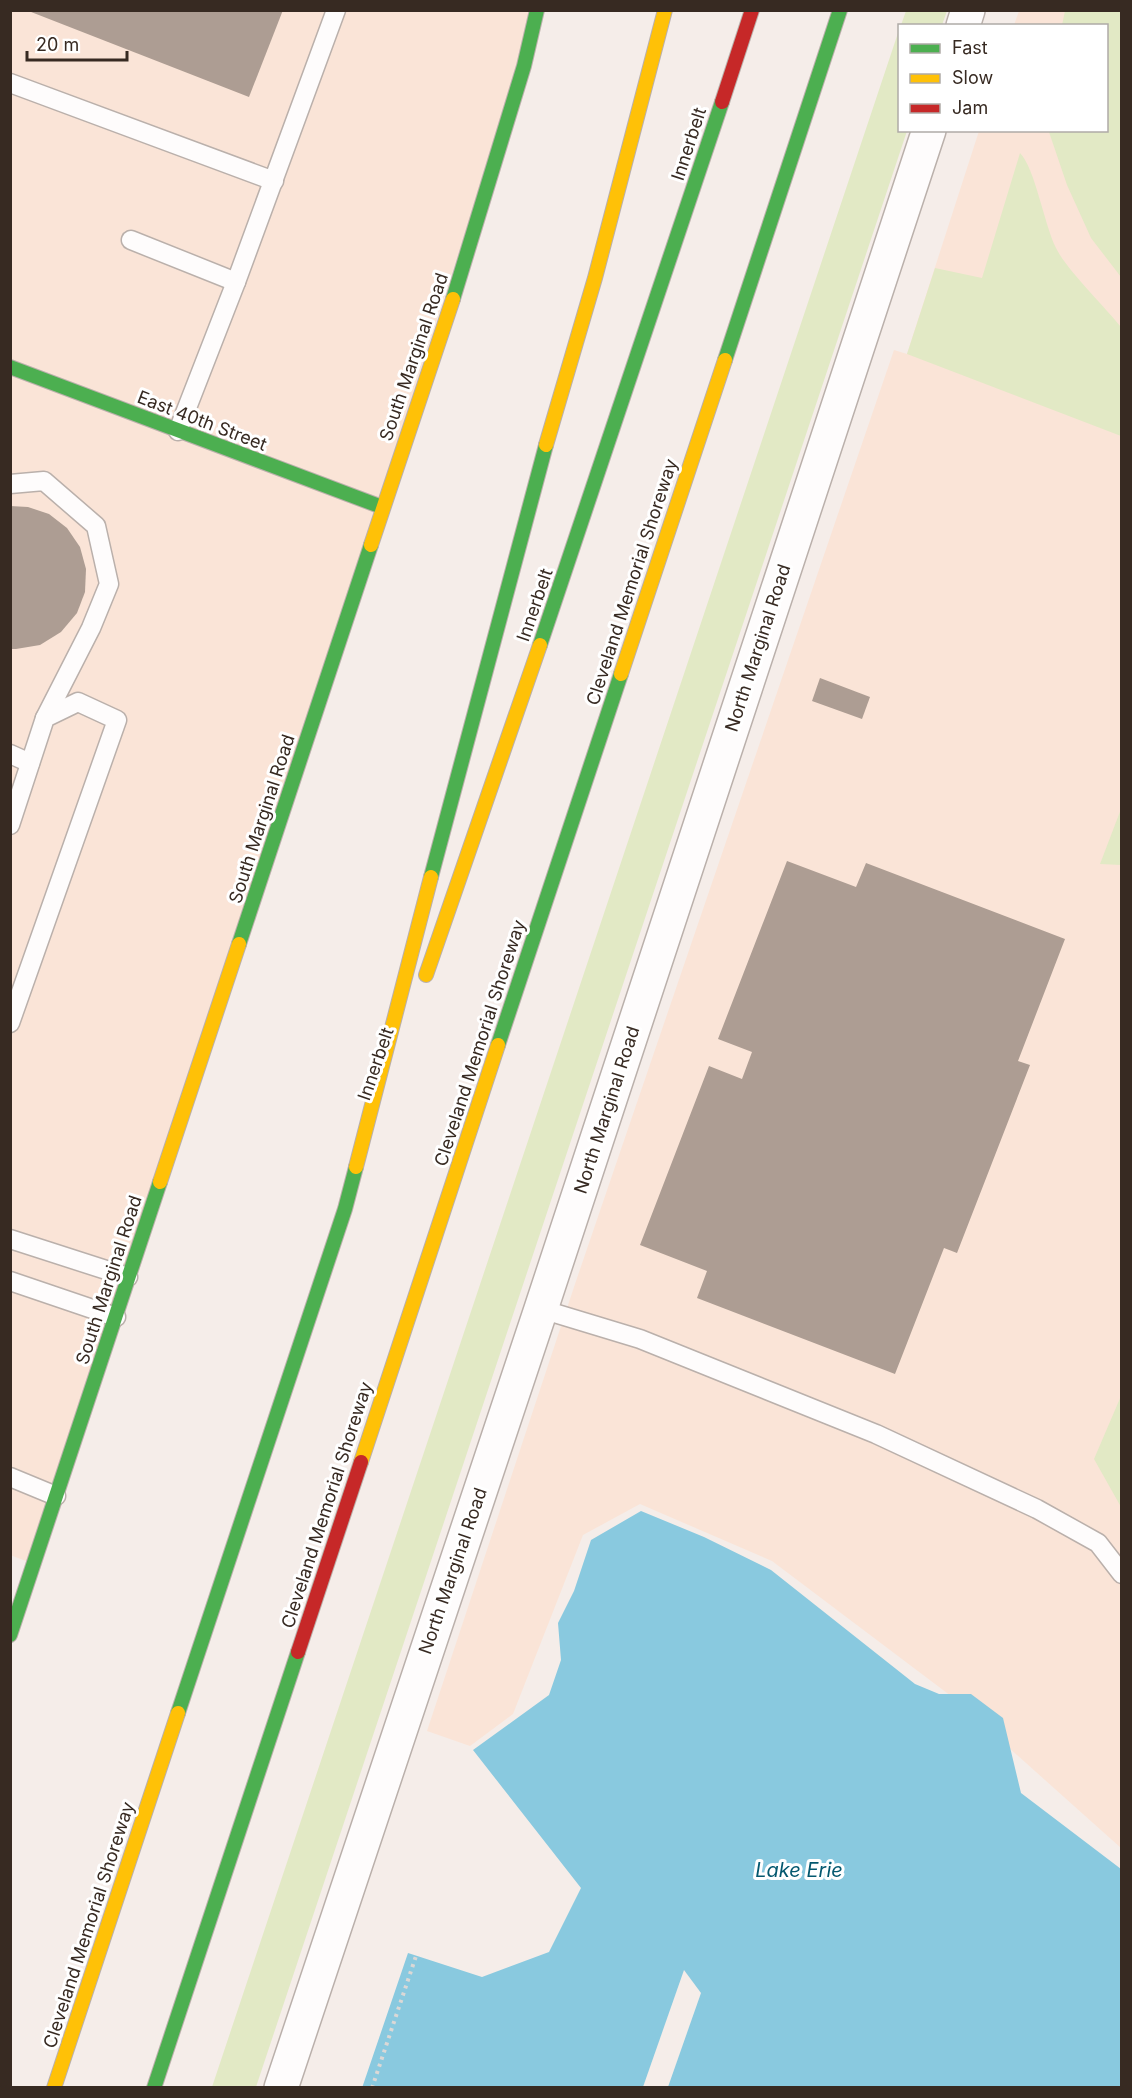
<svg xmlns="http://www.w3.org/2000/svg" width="1132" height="2098" font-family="Inter,sans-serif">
<rect width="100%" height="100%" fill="#f5ede9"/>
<g fill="#fae4d7">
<polygon points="10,11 537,11 34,1564 10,1555"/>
<polygon points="1019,11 1121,11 1121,1848 951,1696 772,1561 640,1504 583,1535 513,1714 470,1746 427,1731 574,1287 894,350 907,354 979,131 1106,130 1106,26 1014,25"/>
</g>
<g fill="#e2e9c5">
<polygon points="906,11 906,10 947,11 942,25 901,25"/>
<polygon points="1065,11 1121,11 1121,277 1091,238 1067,185 1049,132 1106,130 1106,26 1062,25"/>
<polygon points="899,30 900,130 907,131 256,2087 212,2087"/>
<path d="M1020,153c15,15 24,71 36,95 10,21 49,59 65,79v109l-214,-82 28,-86 47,10z"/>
<polygon points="1121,809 1121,865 1100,864"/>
<polygon points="1121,1396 1121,1507 1094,1459"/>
</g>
<polygon fill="#89c9df" points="641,1511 704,1537 771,1570 915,1684 939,1694 971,1694 1003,1718 1021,1793 1121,1869 1121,2087 362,2088 408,1953 482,1977 549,1952 581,1888 473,1750 549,1695 561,1660 558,1623 574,1591 591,1540"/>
<polygon fill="#f5ede9" points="684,1970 701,1993 668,2087 643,2087"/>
<g fill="#ad9d93">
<polygon points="26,10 283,10 249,97"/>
<polygon points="10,506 28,507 49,514 67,528 80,547 86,569 85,592 77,613 61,632 40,645 16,649 10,649"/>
<polygon points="820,678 870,697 862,719 812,701"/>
<polygon points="787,861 856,887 866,863 1065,939 1018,1061 1030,1065 957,1253 944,1248 895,1374 697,1298 707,1271 640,1245 709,1066 742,1079 752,1052 718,1039"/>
</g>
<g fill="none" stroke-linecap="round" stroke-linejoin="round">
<g stroke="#bab0ab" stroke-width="21">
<g id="lane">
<polyline points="10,83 274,181"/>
<polyline points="131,240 236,282"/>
<polyline points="178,431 236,282 336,10"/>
<polyline points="10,484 44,481 96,526 109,584 91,628 45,718"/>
<polyline points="10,754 30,763"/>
<polyline points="10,825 45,718 78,702 117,720 10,1023"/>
<polyline points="10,1239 128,1277"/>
<polyline points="10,1281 116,1317"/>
<polyline points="541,1309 640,1339 876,1434 1037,1509 1098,1543 1122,1574"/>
<polyline points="10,1477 56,1496"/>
</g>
</g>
<g stroke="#bab0ab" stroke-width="36">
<g id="street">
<polyline points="963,26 968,10"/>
<polyline points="281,2088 541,1309 929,130"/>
</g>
</g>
<g stroke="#bab0ab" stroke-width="16">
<g id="fast">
<polyline points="453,299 524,66 537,10"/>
<polyline points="725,360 840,10"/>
<polyline points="10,367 382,507"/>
<polyline points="540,645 722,102"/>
<polyline points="431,877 546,445"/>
<polyline points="239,944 371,545"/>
<polyline points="498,1045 621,674"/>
<polyline points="10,1635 160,1182"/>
<polyline points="178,1713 345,1209 356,1167"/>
<polyline points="154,2088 298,1652"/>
</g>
</g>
<g stroke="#bab0ab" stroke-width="16">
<g id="slow">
<polyline points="546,445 595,278 665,10"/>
<polyline points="371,545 453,299"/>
<polyline points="621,674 725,360"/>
<polyline points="426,975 540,645"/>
<polyline points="356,1167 431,877"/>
<polyline points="160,1182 239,944"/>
<polyline points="361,1462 498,1045"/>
<polyline points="54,2088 178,1713"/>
</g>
</g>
<g stroke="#bab0ab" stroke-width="16">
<g id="jam">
<polyline points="722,102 752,10"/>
<polyline points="298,1652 361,1462"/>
</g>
</g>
<polyline stroke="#dbd8d6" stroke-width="4" stroke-dasharray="3 4.5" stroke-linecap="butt" points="372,2088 416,1956"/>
<use href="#lane" stroke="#fefcfc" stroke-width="18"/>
<use href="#street" stroke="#fefcfc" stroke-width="33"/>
<use href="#fast" stroke="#4caf50" stroke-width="14"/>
<use href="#slow" stroke="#ffc107" stroke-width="14"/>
<use href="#jam" stroke="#c62828" stroke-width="14"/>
</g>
<g text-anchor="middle" stroke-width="6" stroke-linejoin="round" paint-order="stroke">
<g font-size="18" fill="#372a22" stroke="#fff">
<text transform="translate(689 144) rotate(-72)" y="6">Innerbelt</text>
<text transform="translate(414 357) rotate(-71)" y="6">South Marginal Road</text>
<text transform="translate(202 421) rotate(21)" y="6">East 40th Street</text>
<text transform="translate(632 582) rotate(-72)" y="6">Cleveland Memorial Shoreway</text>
<text transform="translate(535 605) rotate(-71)" y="6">Innerbelt</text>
<text transform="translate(758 648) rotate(-72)" y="6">North Marginal Road</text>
<text transform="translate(262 819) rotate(-72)" y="6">South Marginal Road</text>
<text transform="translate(480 1043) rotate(-72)" y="6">Cleveland Memorial Shoreway</text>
<text transform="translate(376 1064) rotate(-71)" y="6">Innerbelt</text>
<text transform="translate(607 1110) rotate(-72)" y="6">North Marginal Road</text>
<text transform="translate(109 1280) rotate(-72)" y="6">South Marginal Road</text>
<text transform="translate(327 1505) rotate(-72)" y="6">Cleveland Memorial Shoreway</text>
<text transform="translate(453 1571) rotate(-71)" y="6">North Marginal Road</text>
<text transform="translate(89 1925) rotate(-72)" y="6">Cleveland Memorial Shoreway</text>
</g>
<g font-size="20" font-style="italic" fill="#04586f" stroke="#fff">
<text x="799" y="1877">Lake Erie</text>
</g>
</g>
<rect width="1132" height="2098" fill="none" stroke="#372a22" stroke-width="24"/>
<rect x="898" y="24" width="210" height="108" fill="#ffffff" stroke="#afaaa7" stroke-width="1.5"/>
<rect x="910" y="44" width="30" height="9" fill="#4caf50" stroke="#afaaa7" stroke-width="1.5"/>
<text x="952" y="54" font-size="18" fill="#372a22">Fast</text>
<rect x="910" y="74" width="30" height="9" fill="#ffc107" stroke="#afaaa7" stroke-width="1.5"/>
<text x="952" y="84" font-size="18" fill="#372a22">Slow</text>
<rect x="910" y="104" width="30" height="9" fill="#c62828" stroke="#afaaa7" stroke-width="1.5"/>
<text x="952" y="114" font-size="18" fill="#372a22">Jam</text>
<path d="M27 51v9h100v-9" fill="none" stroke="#372a22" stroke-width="3"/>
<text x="36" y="51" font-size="18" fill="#372a22" stroke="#ffffff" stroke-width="4.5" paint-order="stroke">20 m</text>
</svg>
